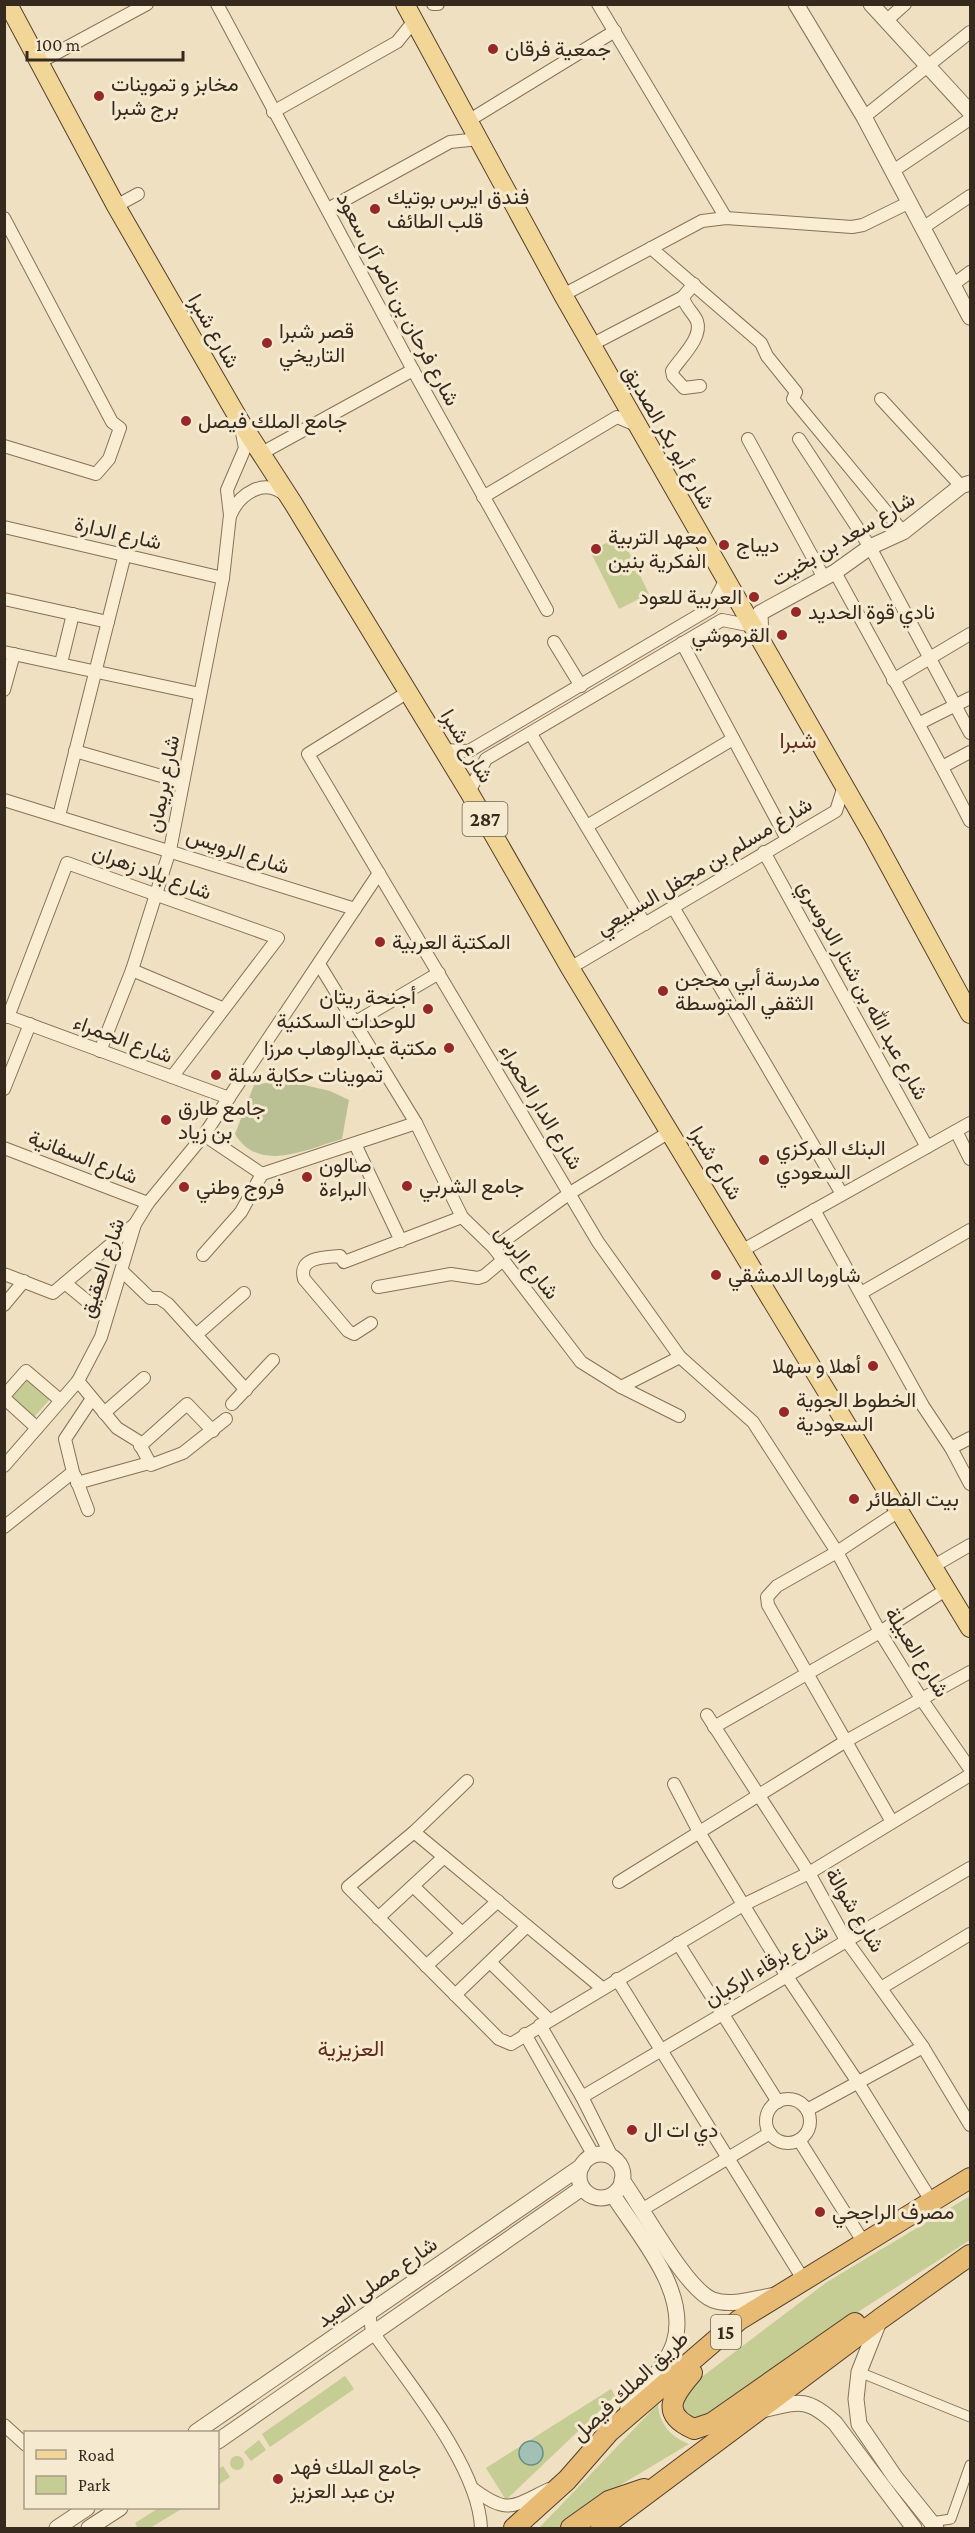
<svg xmlns="http://www.w3.org/2000/svg" width="975" height="2533" font-family="'Crimson Pro',Vazirmatn,serif">
<rect width="100%" height="100%" fill="#eee0c0"/>
<g fill="#c5cc94" fill-rule="evenodd">
<polygon points="621,536 649,594 619,609 590,551"/>
<polygon points="27,1379 50,1399 33,1418 10,1398"/>
<polygon points="970,2196 970,2240 811,2342 703,2421 688,2420 680,2412 681,2398 690,2386 827,2282"/>
<polygon points="345,2376 354,2389 270,2447 262,2434"/>
<path d="M611,2389l4,7 -109,104 -20,-32zM537,2442l5,6 -10,17 -7,-2z"/>
<path d="M658,2404c1,20 13,33 31,40l-72,43 -55,41h-23z"/>
<polygon points="259,2440 266,2450 251,2461 244,2452"/>
<circle cx="237" cy="2463" r="7"/>
<polygon points="223,2466 230,2477 218,2485 218,2469"/>
<polygon points="159,2508 183,2508 150,2528 138,2528 135,2523"/>
</g>
<path fill="#bbc094" d="M283,1080l47,11 19,9 -7,39c-35,10 -83,35 -107,-5l19,-49z"/>
<circle fill="#a3c0b7" stroke="#6a8e85" stroke-width="1.5" cx="531" cy="2453" r="12"/>
<g fill="none" stroke-linecap="round" stroke-linejoin="round">
<g stroke="#877158" stroke-width="11">
<g id="pedestrian">
<polyline points="859,2372 970,2417"/>
<polyline points="931,2522 951,2519 970,2465"/>
</g>
</g>
<g stroke="#877158" stroke-width="14">
<g id="minor">
<polyline points="217,4 413,370 547,610"/>
<polyline points="433,4 438,4"/>
<polyline points="598,4 726,218"/>
<polyline points="886,21 905,4"/>
<polyline points="40,62 147,4"/>
<polyline points="273,112 397,42 414,21"/>
<polyline points="864,117 970,32"/>
<polyline points="468,121 615,31"/>
<polyline points="893,171 970,119"/>
<polyline points="116,206 138,194"/>
<polyline points="328,209 450,142 479,139"/>
<polyline points="4,218 112,422 120,428 109,459 96,474 4,446"/>
<polyline points="924,227 970,196"/>
<polyline points="651,248 761,343 767,356 796,392 793,399 903,532"/>
<path d="M694,284l-11,13c2,10 10,15 14,24 6,17 -17,37 -25,50l1,5 11,12 16,-2"/>
<polyline points="954,284 970,272"/>
<polyline points="563,295 702,221 726,218 852,227 863,225 910,202"/>
<polyline points="591,345 683,297"/>
<polyline points="881,399 961,486"/>
<polyline points="748,439 824,578"/>
<polyline points="799,439 870,547 970,733"/>
<polyline points="260,454 413,370"/>
<polyline points="483,497 617,417 636,425"/>
<path d="M231,514c9,-20 34,-38 55,-18"/>
<polyline points="4,527 223,578"/>
<path d="M835,572c45,83 92,165 135,249"/>
<polyline points="4,599 108,622"/>
<polyline points="554,642 581,686"/>
<polyline points="682,643 787,839"/>
<polyline points="4,652 200,694"/>
<polyline points="61,663 73,614"/>
<polyline points="893,680 970,634"/>
<polyline points="4,690 14,654"/>
<polyline points="408,692 308,754 598,1242 680,1357 753,1422 837,1552 880,1632 922,1700 970,1769"/>
<polyline points="920,723 970,698"/>
<polyline points="531,734 645,924"/>
<polyline points="443,750 469,751 711,608 725,581"/>
<polyline points="75,751 182,782"/>
<polyline points="942,767 970,752"/>
<polyline points="469,792 486,759 722,620 753,626"/>
<polyline points="4,800 355,909"/>
<polyline points="59,816 125,554"/>
<polyline points="587,826 733,739"/>
<polyline points="764,852 927,1147"/>
<polyline points="673,907 842,1194"/>
<polyline points="319,964 416,1123 462,1217 494,1248 581,1362 621,1387 679,1416"/>
<polyline points="570,968 836,811 844,786"/>
<polyline points="132,970 222,1008"/>
<polyline points="4,1015 229,1098"/>
<polyline points="8,1017 67,863 278,938 172,1077"/>
<polyline points="354,1023 439,973"/>
<polyline points="100,1051 132,970 170,850 223,578 230,515 227,490 245,448 241,428"/>
<polyline points="4,1089 30,1024"/>
<polyline points="956,1131 970,1159"/>
<polyline points="204,1135 262,1174 416,1123"/>
<polyline points="355,1144 401,1241"/>
<polyline points="4,1148 148,1203"/>
<polyline points="814,1210 923,1406 951,1448 970,1484"/>
<polyline points="494,1248 570,1193 671,1131"/>
<polyline points="743,1250 970,1123"/>
<polyline points="203,1255 241,1212 262,1174"/>
<polyline points="122,1271 150,1298 159,1298 168,1304 246,1390"/>
<polyline points="4,1274 53,1293 135,1224"/>
<polyline points="65,1283 105,1316"/>
<polyline points="378,1287 451,1274 478,1278 484,1276 503,1260"/>
<polyline points="861,1293 970,1230"/>
<polyline points="4,1305 24,1281"/>
<path d="M371,1323l-17,11 -6,-3 -44,-52c-6,-22 20,-22 36,-23l4,6 118,-45"/>
<polyline points="196,1335 244,1293"/>
<polyline points="78,1381 117,1428 138,1441 151,1465 183,1453 226,1419"/>
<polyline points="621,1387 680,1357"/>
<polyline points="4,1396 26,1371 60,1400"/>
<polyline points="4,1398 37,1428"/>
<polyline points="232,1404 273,1360"/>
<polyline points="104,1413 144,1378"/>
<polyline points="140,1446 187,1404 213,1431"/>
<polyline points="951,1448 970,1438"/>
<polyline points="4,1466 78,1381 101,1337 135,1224 148,1203 204,1135 379,873"/>
<polyline points="75,1476 88,1510"/>
<polyline points="77,1483 149,1463"/>
<polyline points="4,1527 73,1472 65,1439 91,1400"/>
<polyline points="932,1567 970,1545"/>
<polyline points="707,1715 809,1873 846,1940 923,2047 970,2125"/>
<polyline points="714,1727 880,1632 947,1589"/>
<polyline points="467,1781 414,1832 348,1887 499,2039 511,2044 743,1905 809,1873 970,1775"/>
<polyline points="674,1784 699,1832 786,1975 857,2081 932,2202"/>
<polyline points="892,1822 768,1605 767,1597 777,1586 837,1552 899,1511"/>
<polyline points="414,1832 602,1988"/>
<polyline points="619,1882 846,1741 970,1672"/>
<polyline points="413,1886 462,1933"/>
<polyline points="378,1918 444,1857"/>
<polyline points="678,1943 778,2102"/>
<polyline points="491,1963 548,2019"/>
<polyline points="426,1966 498,1901"/>
<polyline points="617,1979 803,2279"/>
<polyline points="881,1988 970,1934"/>
<polyline points="455,1995 527,1926"/>
<polyline points="540,2025 582,2097 612,2157"/>
<polyline points="525,2034 594,2156"/>
<polyline points="582,2097 970,1868"/>
<circle cx="788" cy="2121" r="22"/>
<polyline points="807,2110 923,2047"/>
<polyline points="799,2140 864,2243"/>
<polyline points="643,2209 770,2133"/>
<path d="M369,2313l3,18c35,50 107,136 109,197"/>
<polyline points="4,2425 26,2445"/>
<path d="M472,2488c36,27 40,19 77,1"/>
</g>
</g>
<g stroke="#877158" stroke-width="17">
<g id="tertiary">
<polyline points="796,4 864,117 970,317"/>
<polyline points="871,4 970,112"/>
<polyline points="761,640 760,613 835,572 870,547 903,532 961,486 970,483"/>
<circle cx="601" cy="2176" r="22"/>
<path d="M622,2180c20,27 64,110 91,120 18,7 44,-2 63,-5"/>
<path d="M613,2195c26,41 77,97 61,148 -8,24 -31,45 -46,65"/>
<polyline points="880,2319 859,2372 856,2399 859,2424 895,2477 936,2528"/>
<path d="M762,2410c36,-8 44,-14 73,13l79,105"/>
<polyline points="196,2432 582,2166"/>
<polyline points="218,2441 582,2188"/>
<polyline points="57,2528 87,2508"/>
<polyline points="89,2528 120,2508"/>
</g>
</g>
<g stroke="#543f2d" stroke-width="20">
<g id="primary">
<polyline points="8,4 116,206 240,421 293,503 469,792 570,968 970,1628"/>
<polyline points="405,4 563,295 873,836 970,1014"/>
</g>
</g>
<g stroke="#543f2d" stroke-width="22">
<g id="trunk">
<path d="M692,2373c-19,22 -33,41 2,56l18,-6 143,-100"/>
<polyline points="514,2528 567,2480 609,2432 739,2320 970,2178"/>
<polyline points="571,2528 609,2501 644,2489"/>
<polyline points="601,2528 880,2319 970,2255"/>
</g>
</g>
<use href="#pedestrian" stroke="#f9eed3" stroke-width="9"/>
<use href="#minor" stroke="#f9eed3" stroke-width="12"/>
<use href="#tertiary" stroke="#f9eed3" stroke-width="15"/>
<use href="#primary" stroke="#f2d697" stroke-width="18"/>
<use href="#trunk" stroke="#e8bb74" stroke-width="20"/>
</g>
<g fill="#962828" stroke="#f5ead0" stroke-width="2">
<circle cx="493" cy="49" r="6"/>
<circle cx="99" cy="96" r="6"/>
<circle cx="375" cy="209" r="6"/>
<circle cx="267" cy="343" r="6"/>
<circle cx="186" cy="421" r="6"/>
<circle cx="724" cy="545" r="6"/>
<circle cx="596" cy="549" r="6"/>
<circle cx="754" cy="597" r="6"/>
<circle cx="796" cy="612" r="6"/>
<circle cx="782" cy="635" r="6"/>
<circle cx="380" cy="942" r="6"/>
<circle cx="663" cy="991" r="6"/>
<circle cx="428" cy="1009" r="6"/>
<circle cx="449" cy="1048" r="6"/>
<circle cx="216" cy="1075" r="6"/>
<circle cx="166" cy="1120" r="6"/>
<circle cx="764" cy="1160" r="6"/>
<circle cx="307" cy="1177" r="6"/>
<circle cx="407" cy="1186" r="6"/>
<circle cx="184" cy="1187" r="6"/>
<circle cx="716" cy="1275" r="6"/>
<circle cx="873" cy="1366" r="6"/>
<circle cx="784" cy="1412" r="6"/>
<circle cx="854" cy="1499" r="6"/>
<circle cx="632" cy="2130" r="6"/>
<circle cx="820" cy="2212" r="6"/>
<circle cx="278" cy="2479" r="6"/>
</g>
<g text-anchor="middle" stroke-width="6" stroke-linejoin="round" paint-order="stroke">
<g fill="#f5ead0" stroke="#6f6353" stroke-width="1.5">
<rect x="462.5" y="802" width="45" height="34" rx="4.5"/>
<rect x="711" y="2315" width="30" height="34" rx="4.5"/>
</g>
<g font-size="20" font-weight="bold" fill="#36291d">
<text x="485" y="826">287</text>
<text x="726" y="2339">15</text>
</g>
<g font-size="21" fill="#36291d" stroke="#f5ead0" text-anchor="start">
<text x="505" y="56">جمعية فرقان</text>
<text x="111" y="91">مخابز و تموينات<tspan x="111" dy="24">برج شبرا</tspan></text>
<text x="387" y="204">فندق ايرس بوتيك<tspan x="387" dy="24">قلب الطائف</tspan></text>
<text x="279" y="338">قصر شبرا<tspan x="279" dy="24">التاريخي</tspan></text>
<text x="198" y="428">جامع الملك فيصل</text>
<text x="608" y="544">معهد التربية<tspan x="608" dy="24">الفكرية بنين</tspan></text>
<text x="736" y="552">ديباج</text>
<text x="742" y="604" text-anchor="end">العربية للعود</text>
<text x="808" y="619">نادي قوة الحديد</text>
<text x="770" y="642" text-anchor="end">القرموشي</text>
<text x="392" y="949">المكتبة العربية</text>
<text x="675" y="986">مدرسة أبي محجن<tspan x="675" dy="24">الثقفي المتوسطة</tspan></text>
<text x="416" y="1004" text-anchor="end">أجنحة ريتان<tspan x="416" dy="24">للوحدات السكنية</tspan></text>
<text x="437" y="1055" text-anchor="end">مكتبة عبدالوهاب مرزا</text>
<text x="228" y="1082">تموينات حكاية سلة</text>
<text x="178" y="1115">جامع طارق<tspan x="178" dy="24">بن زياد</tspan></text>
<text x="776" y="1155">البنك المركزي<tspan x="776" dy="24">السعودي</tspan></text>
<text x="319" y="1172">صالون<tspan x="319" dy="24">البراءة</tspan></text>
<text x="419" y="1193">جامع الشربي</text>
<text x="196" y="1194">فروج وطني</text>
<text x="728" y="1282">شاورما الدمشقي</text>
<text x="861" y="1373" text-anchor="end">أهلا و سهلا</text>
<text x="796" y="1407">الخطوط الجوية<tspan x="796" dy="24">السعودية</tspan></text>
<text x="866" y="1506">بيت الفطائر</text>
<text x="644" y="2137">دي ات ال</text>
<text x="832" y="2219">مصرف الراجحي</text>
<text x="290" y="2474">جامع الملك فهد<tspan x="290" dy="24">بن عبد العزيز</tspan></text>
</g>
<g font-size="21" fill="#36291d" stroke="#f5ead0">
<text transform="translate(398 299) rotate(62)" y="7">شارع فرحان بن ناصر آل سعود</text>
<text transform="translate(214 331) rotate(60)" y="7">شارع شبرا</text>
<text transform="translate(669 437) rotate(60)" y="7">شارع أبو بكر الصديق</text>
<text transform="translate(118 533) rotate(13)" y="7">شارع الدارة</text>
<text transform="translate(843 539) rotate(-31)" y="7">شارع سعد بن بخيت</text>
<text transform="translate(467 746) rotate(59)" y="7">شارع شبرا</text>
<text transform="translate(163 784) rotate(-79)" y="7">شارع بريمان</text>
<text transform="translate(238 851) rotate(18)" y="7">شارع الرويس</text>
<text transform="translate(704 866) rotate(-31)" y="7">شارع مسلم بن مجفل السبيعي</text>
<text transform="translate(152 872) rotate(20)" y="7">شارع بلاد زهران</text>
<text transform="translate(863 990) rotate(61)" y="7">شارع عبد الله بن شتار الدوسري</text>
<text transform="translate(123 1039) rotate(20)" y="7">شارع الحمراء</text>
<text transform="translate(541 1107) rotate(59)" y="7">شارع الدار الحمراء</text>
<text transform="translate(83 1157) rotate(21)" y="7">شارع السفانية</text>
<text transform="translate(716 1163) rotate(59)" y="7">شارع شبرا</text>
<text transform="translate(527 1262) rotate(51)" y="7">شارع الرس</text>
<text transform="translate(102 1268) rotate(-72)" y="7">شارع العقيق</text>
<text transform="translate(917 1652) rotate(58)" y="7">شارع العبيلة</text>
<text transform="translate(855 1910) rotate(59)" y="7">شارع شوالة</text>
<text transform="translate(766 1965) rotate(-31)" y="7">شارع برقاء الركبان</text>
<text transform="translate(377 2282) rotate(-35)" y="7">شارع مصلى العيد</text>
<text transform="translate(630 2386) rotate(-43)" y="7">طريق الملك فيصل</text>
</g>
<g font-size="22" fill="#632b1c" stroke="#f5ead0">
<text x="798" y="748">شبرا</text>
<text x="351" y="2056">العزيزية</text>
</g>
</g>
<rect width="975" height="2533" fill="none" stroke="#36291d" stroke-width="12"/>
<rect x="24" y="2431" width="195" height="78" fill="#f5ead0" stroke="#a99d88" stroke-width="1.5"/>
<rect x="36" y="2450" width="30" height="9" fill="#f2d697" stroke="#a99d88" stroke-width="1.5"/>
<text x="78" y="2461" font-size="18" fill="#36291d">Road</text>
<rect x="36" y="2476" width="30" height="18" fill="#c5cc94" stroke="#a99d88" stroke-width="1.5"/>
<text x="78" y="2491" font-size="18" fill="#36291d">Park</text>
<path d="M27 51v9h156v-9" fill="none" stroke="#36291d" stroke-width="3"/>
<text x="36" y="51" font-size="18" fill="#36291d" stroke="#f5ead0" stroke-width="4.5" paint-order="stroke">100 m</text>
</svg>
